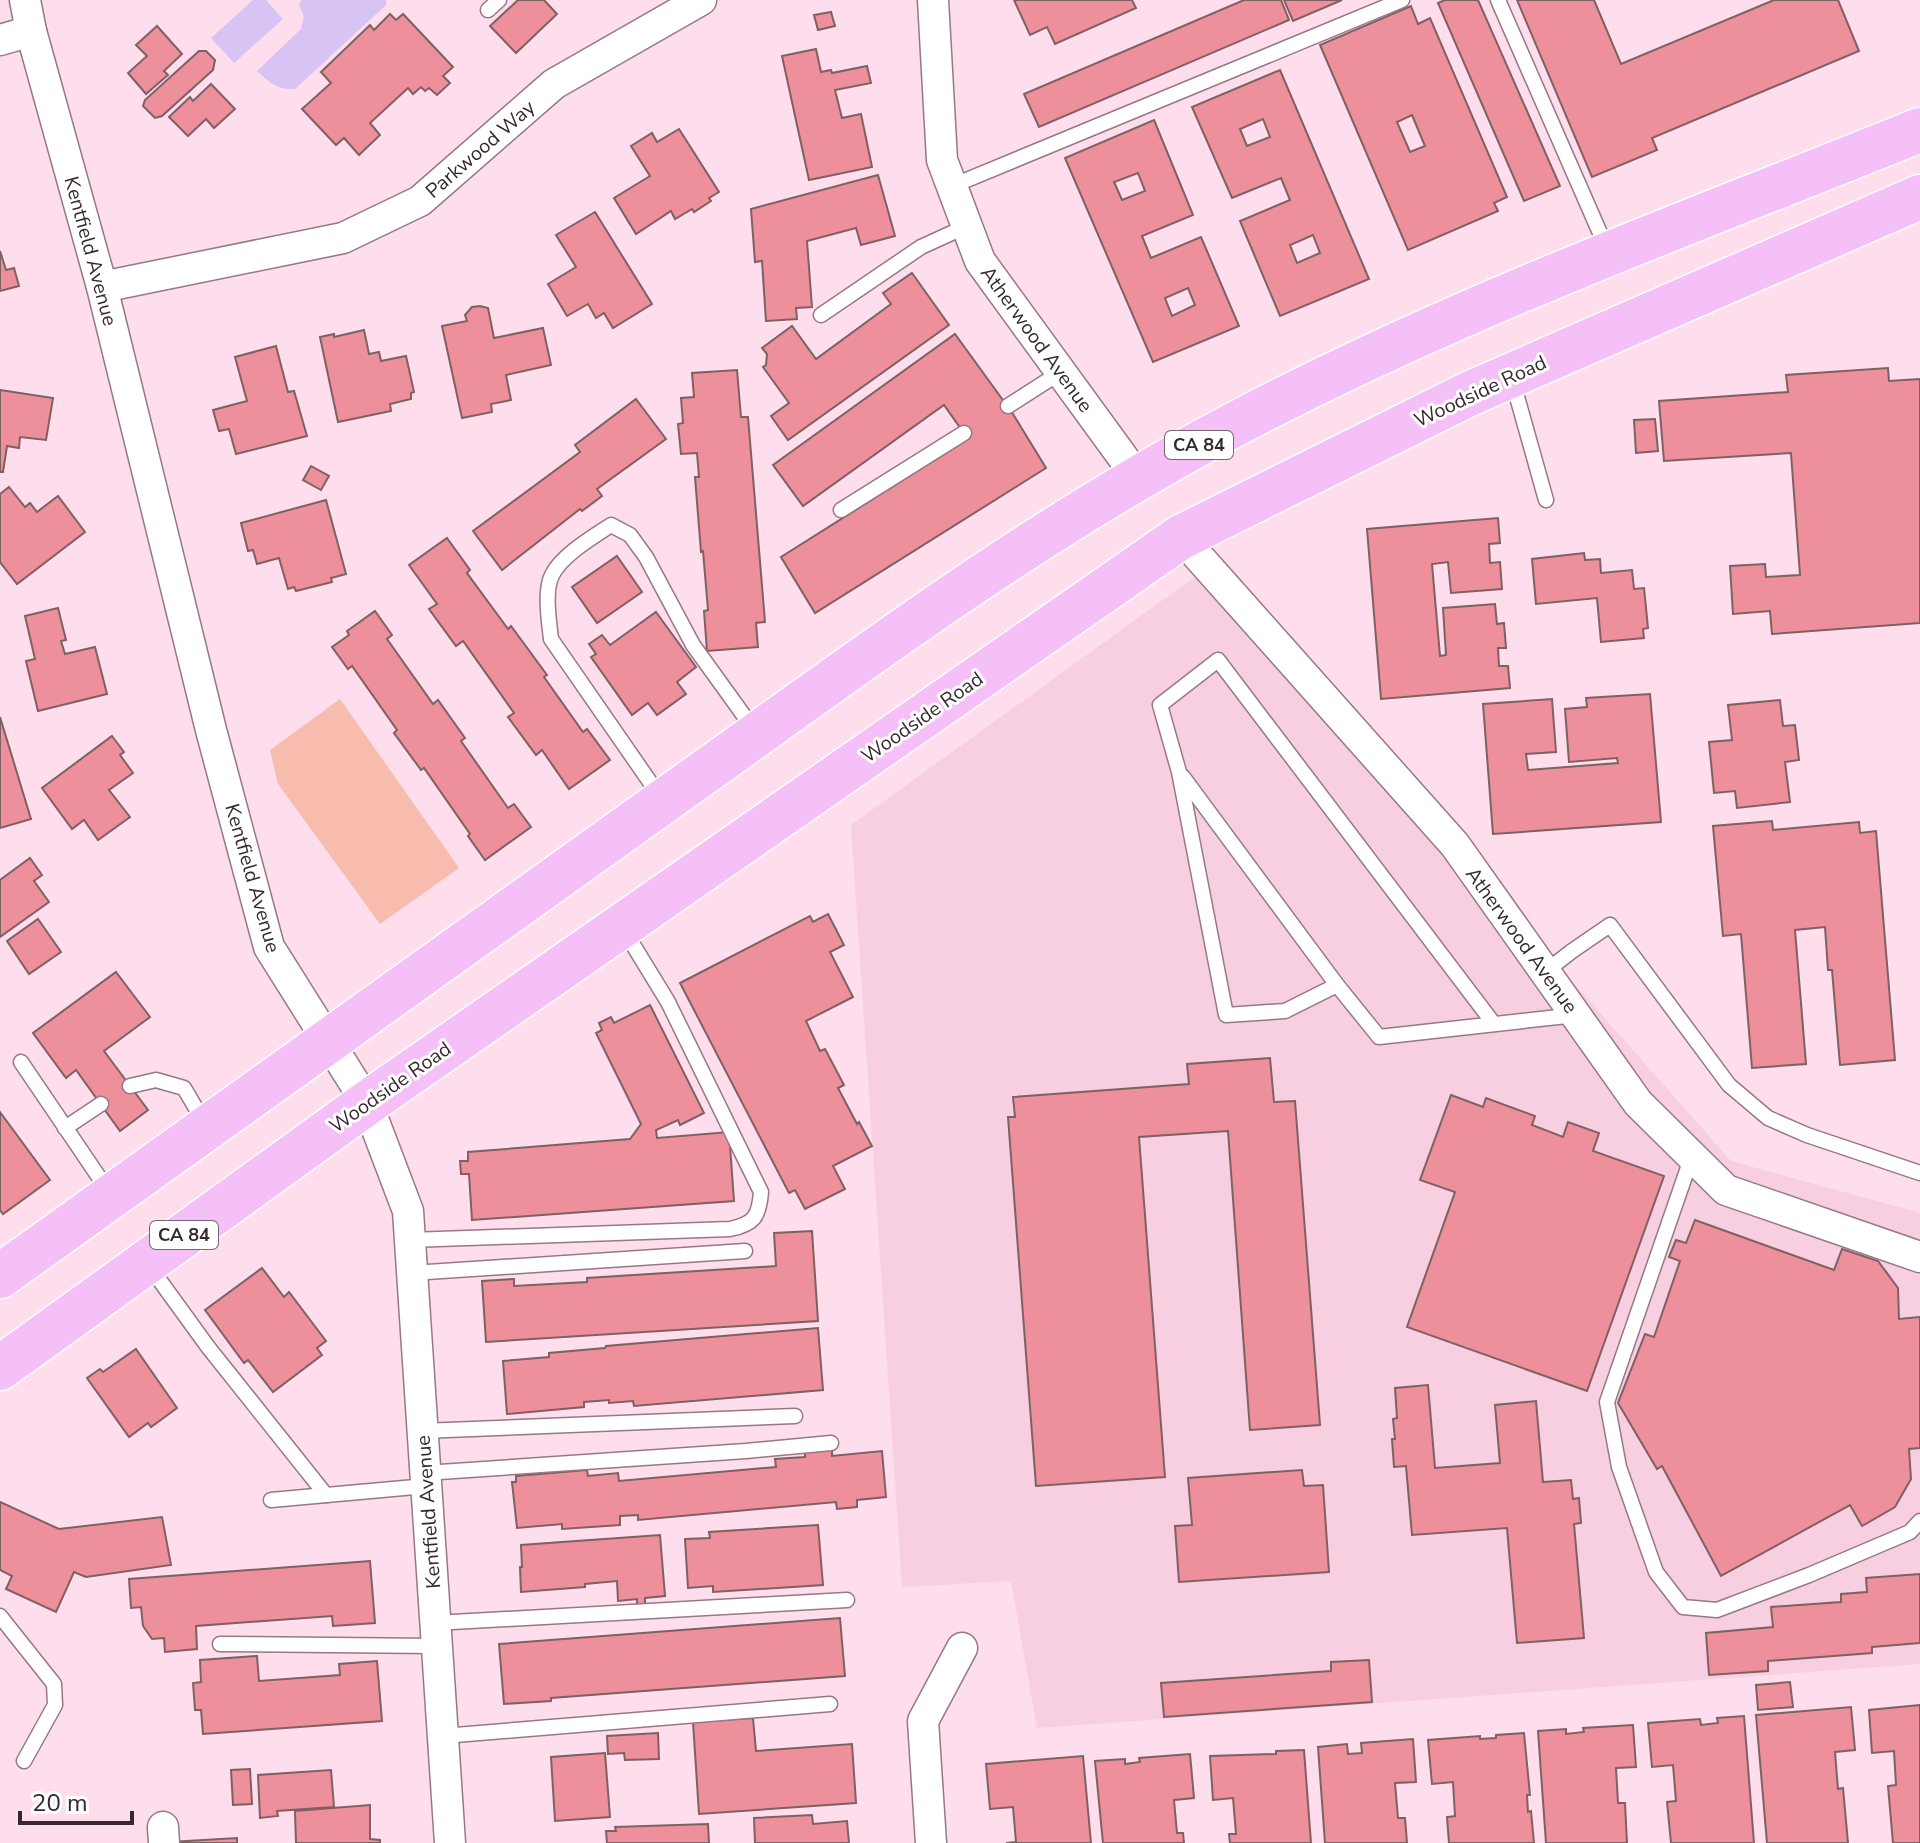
<svg xmlns="http://www.w3.org/2000/svg" width="1920" height="1843" font-family="'Nunito Sans',sans-serif">
<rect width="100%" height="100%" fill="#feddec"/>
<polygon fill="#f7cfe1" points="1207,568 1731,1161 1920,1213 1920,1664 1037,1728 1011,1581 902,1587 851,825"/>
<polygon fill="#f7bcae" points="340,699 459,868 380,924 278,784 270,750"/>
<g fill="#d7c4f4">
<polygon points="253,0 266,0 283,19 234,63 211,38"/>
<path d="M302,0h84v5l-91,84c-18,1 -25,-6 -38,-18l44,-42 3,-13 -5,-11z"/>
</g>
<g fill="#ee909c" stroke="#7f6063" stroke-width="2" fill-rule="evenodd">
<polygon points="518,0 544,0 557,14 516,53 490,26"/>
<polygon points="1014,0 1132,0 1136,8 1055,44 1047,27 1030,35"/>
<polygon points="1244,0 1281,0 1289,20 1039,127 1024,94"/>
<polygon points="1284,0 1342,0 1293,21"/>
<polygon points="1445,0 1478,0 1560,186 1524,201 1438,3"/>
<polygon points="1517,0 1594,0 1621,64 1774,0 1838,0 1859,51 1652,138 1657,150 1592,177"/>
<path d="M1411,6l7,18 12,-6 77,179 -13,6 4,8 -90,39 -88,-205zM1412,115l13,31 -15,6 -13,-30z"/>
<polygon points="831,12 835,26 818,30 814,15"/>
<polygon points="390,14 396,20 403,14 453,67 443,76 450,83 437,95 429,88 425,91 421,87 413,94 408,88 370,123 380,135 359,155 344,138 336,145 302,109 331,83 321,72 370,25 374,30"/>
<polygon points="157,26 182,54 164,71 168,75 146,94 128,73 147,56 136,45"/>
<polygon points="816,49 821,72 831,70 832,73 867,66 871,83 835,90 842,118 861,114 872,167 809,180 782,56"/>
<polygon points="199,51 206,51 215,60 213,70 162,116 155,118 143,106 145,100"/>
<path d="M1280,70l89,209 -89,37 -40,-95 50,-21 -9,-22 -49,20 -40,-91zM1263,119l7,18 -23,9 -7,-17zM1313,235l7,18 -23,10 -7,-18z"/>
<polygon points="211,84 235,109 214,128 206,119 188,136 169,117 190,97 193,101"/>
<path d="M1154,120l39,95 -51,21 9,22 50,-21 38,89 -86,36 -88,-204zM1138,173l7,18 -23,9 -8,-18zM1188,288l7,17 -23,11 -7,-18z"/>
<polygon points="679,129 719,192 709,198 711,201 694,212 692,209 675,219 671,211 636,234 614,198 650,176 631,146 652,133 657,142"/>
<polygon points="878,175 895,236 861,245 856,228 807,241 812,307 796,308 797,319 766,321 762,261 755,262 751,209"/>
<polygon points="595,212 652,304 613,328 604,313 596,318 588,304 567,316 548,284 576,267 556,235"/>
<polygon points="0,251 6,270 14,268 19,286 0,291"/>
<polygon points="912,273 949,325 788,440 771,416 789,403 763,367 766,365 767,354 762,348 792,326 816,359 891,304 883,293"/>
<polygon points="480,306 488,308 494,338 543,328 551,365 506,375 511,400 491,404 492,412 462,418 442,326 467,321 465,315 472,307"/>
<polygon points="364,330 369,354 379,352 381,361 406,356 414,392 411,393 411,399 390,404 391,411 338,422 320,337 334,334 334,337"/>
<polygon points="955,334 1013,414 1046,468 815,613 781,557 968,439 944,405 803,506 773,465"/>
<polygon points="276,346 288,392 294,391 307,436 236,454 229,429 219,431 213,410 247,401 235,357"/>
<polygon points="1888,368 1889,381 1920,379 1920,623 1772,634 1770,611 1733,614 1730,566 1765,564 1766,577 1800,575 1791,453 1664,461 1659,401 1788,392 1786,375"/>
<polygon points="737,370 741,417 748,417 765,622 756,623 758,647 707,651 704,611 708,610 703,551 701,552 695,477 699,477 697,453 681,454 678,424 683,423 681,398 694,397 692,373"/>
<polygon points="0,390 53,398 46,440 20,437 19,448 7,446 3,472 0,472"/>
<polygon points="636,399 666,439 597,489 602,496 582,511 580,509 502,570 473,531 580,452 575,445"/>
<polygon points="1655,419 1658,451 1636,453 1634,420"/>
<polygon points="311,466 329,476 321,490 303,480"/>
<polygon points="9,487 25,507 30,503 37,512 58,496 85,532 17,584 0,562 0,494"/>
<polygon points="326,500 346,574 331,578 332,582 296,591 294,587 288,589 279,558 257,564 253,550 248,551 241,523"/>
<polygon points="1498,518 1500,543 1489,544 1490,563 1500,562 1502,589 1451,593 1448,562 1432,564 1440,656 1446,655 1443,608 1495,604 1497,624 1504,623 1506,648 1498,648 1499,666 1508,666 1510,688 1381,699 1367,529"/>
<polygon points="447,538 470,570 467,573 508,629 511,626 547,675 544,677 583,732 587,729 610,760 569,789 542,750 536,755 508,717 514,713 463,641 456,646 429,609 437,604 409,565"/>
<polygon points="1584,553 1585,560 1600,559 1601,573 1632,570 1634,589 1644,588 1648,628 1643,629 1644,638 1601,642 1597,598 1536,604 1532,559"/>
<polygon points="617,556 642,592 597,623 572,587"/>
<polygon points="58,608 66,640 61,641 65,654 95,647 107,694 38,711 26,661 35,659 25,616"/>
<polygon points="375,611 392,635 387,639 433,704 438,700 465,738 461,741 508,808 514,804 531,827 485,860 468,836 470,834 424,768 421,770 394,733 397,730 352,666 348,669 332,647 349,635 347,631"/>
<polygon points="656,612 696,667 677,682 686,694 657,715 648,703 632,715 591,657 596,654 589,644 602,635 610,645"/>
<polygon points="1650,694 1661,822 1493,834 1483,704 1552,699 1556,752 1526,754 1528,770 1618,763 1617,758 1569,762 1565,709 1587,707 1586,698"/>
<polygon points="1780,700 1783,726 1795,725 1799,760 1785,762 1790,802 1737,808 1735,791 1714,793 1709,742 1732,740 1728,705"/>
<polygon points="0,717 31,819 0,828"/>
<polygon points="112,736 124,752 120,755 133,773 109,790 130,817 98,840 84,820 72,829 42,788"/>
<polygon points="1772,821 1773,830 1859,822 1860,833 1876,831 1895,1060 1840,1065 1832,970 1828,970 1825,927 1795,930 1806,1064 1752,1068 1741,934 1723,936 1713,826"/>
<polygon points="30,858 42,875 34,881 49,902 0,937 0,880"/>
<polygon points="828,914 844,945 830,952 853,997 806,1021 820,1051 825,1049 844,1085 838,1088 857,1124 859,1122 872,1146 833,1166 845,1189 805,1209 795,1190 789,1193 680,983 810,916 813,922"/>
<polygon points="38,919 61,952 29,974 7,941"/>
<polygon points="116,972 150,1017 104,1051 148,1110 120,1131 76,1070 66,1078 33,1033"/>
<polygon points="650,1005 704,1113 680,1125 678,1120 656,1130 657,1138 729,1132 734,1201 472,1220 469,1174 461,1174 460,1161 468,1161 468,1152 630,1139 641,1124 596,1033 602,1030 599,1023 611,1017 614,1023"/>
<polygon points="1270,1058 1274,1102 1295,1101 1320,1425 1250,1430 1228,1131 1139,1137 1165,1477 1036,1486 1008,1117 1015,1117 1013,1097 1189,1084 1187,1064"/>
<polygon points="1451,1095 1483,1107 1486,1098 1535,1116 1532,1125 1563,1137 1568,1122 1599,1133 1593,1151 1664,1176 1587,1391 1407,1327 1455,1192 1420,1180"/>
<polygon points="0,1112 50,1180 3,1214 0,1210"/>
<polygon points="1695,1220 1834,1270 1842,1249 1878,1261 1898,1288 1899,1319 1920,1317 1920,1448 1909,1449 1911,1479 1895,1507 1862,1526 1850,1505 1721,1576 1662,1466 1657,1469 1618,1403 1645,1334 1654,1337 1680,1261 1669,1257 1676,1240 1686,1243"/>
<polygon points="812,1231 818,1321 486,1342 482,1281 514,1279 514,1286 587,1282 587,1278 776,1266 774,1233"/>
<polygon points="262,1268 284,1297 289,1292 326,1341 317,1348 322,1355 273,1392 248,1360 244,1363 205,1310"/>
<polygon points="818,1328 823,1390 634,1406 633,1401 609,1403 609,1400 584,1402 584,1407 507,1414 503,1361 549,1357 549,1353 605,1348 606,1346"/>
<polygon points="136,1349 177,1408 151,1427 148,1423 129,1437 87,1378 100,1369 103,1372"/>
<polygon points="1428,1385 1435,1468 1500,1463 1495,1405 1536,1401 1543,1482 1571,1480 1573,1499 1579,1498 1581,1523 1574,1524 1584,1638 1517,1643 1507,1528 1412,1535 1406,1466 1394,1467 1392,1439 1395,1439 1393,1419 1397,1418 1395,1388"/>
<polygon points="832,1449 832,1456 882,1451 886,1497 857,1500 857,1507 837,1509 836,1502 638,1520 638,1515 620,1516 620,1525 562,1529 562,1524 517,1528 512,1482 516,1482 516,1476 587,1470 588,1476 618,1473 619,1481 776,1467 775,1459 805,1457 805,1451"/>
<polygon points="1302,1470 1304,1486 1323,1485 1329,1572 1179,1582 1175,1526 1192,1525 1188,1478"/>
<polygon points="0,1502 59,1529 162,1517 171,1565 86,1577 74,1572 56,1612 6,1589 12,1576 0,1570"/>
<polygon points="818,1525 823,1585 713,1592 713,1586 688,1588 685,1539 710,1538 709,1532"/>
<polygon points="660,1535 665,1596 645,1598 645,1605 637,1605 637,1599 618,1601 617,1581 585,1584 585,1587 521,1592 520,1567 522,1567 521,1545"/>
<polygon points="370,1561 375,1623 333,1626 332,1616 196,1626 197,1649 165,1652 164,1638 152,1639 143,1626 141,1607 131,1608 129,1579"/>
<polygon points="1920,1574 1920,1643 1872,1647 1872,1653 1768,1661 1768,1671 1709,1675 1706,1633 1773,1627 1771,1607 1841,1602 1841,1594 1867,1592 1866,1578"/>
<polygon points="840,1618 845,1676 551,1698 551,1701 504,1704 499,1644"/>
<polygon points="257,1656 259,1681 340,1675 339,1664 377,1661 382,1721 203,1734 201,1710 195,1710 193,1683 201,1682 200,1660"/>
<polygon points="1369,1660 1372,1702 1164,1717 1161,1683 1331,1671 1331,1662"/>
<polygon points="1790,1682 1793,1707 1758,1710 1756,1685"/>
<polygon points="1920,1705 1920,1843 1893,1843 1888,1786 1896,1785 1894,1751 1872,1753 1869,1710"/>
<polygon points="1851,1707 1855,1750 1835,1752 1838,1789 1843,1788 1848,1843 1767,1843 1756,1715"/>
<polygon points="1744,1716 1754,1843 1671,1843 1667,1802 1676,1801 1673,1765 1652,1767 1648,1723 1700,1719 1701,1725 1718,1723 1717,1718"/>
<polygon points="753,1718 756,1751 852,1744 856,1803 699,1814 693,1722"/>
<polygon points="1633,1725 1636,1767 1616,1768 1618,1803 1625,1803 1627,1843 1546,1843 1538,1731 1566,1729 1566,1734 1584,1732 1583,1728"/>
<polygon points="658,1733 659,1759 625,1760 624,1753 608,1754 607,1736"/>
<polygon points="1524,1733 1530,1795 1527,1795 1528,1812 1531,1811 1534,1843 1449,1843 1447,1817 1455,1816 1453,1782 1432,1784 1428,1740 1480,1736 1480,1739 1496,1738 1496,1735"/>
<polygon points="1413,1739 1416,1782 1395,1783 1398,1818 1405,1818 1407,1843 1325,1843 1318,1747 1347,1744 1348,1754 1362,1753 1361,1743"/>
<polygon points="1304,1750 1311,1843 1230,1843 1229,1834 1236,1834 1233,1798 1213,1800 1210,1756 1276,1754 1276,1751"/>
<polygon points="605,1753 610,1817 555,1821 551,1757"/>
<polygon points="1190,1754 1194,1798 1174,1800 1177,1833 1183,1833 1184,1843 1103,1843 1095,1761 1125,1759 1125,1764 1140,1762 1139,1758"/>
<polygon points="1083,1756 1091,1843 1006,1843 1016,1842 1013,1807 990,1809 986,1764"/>
<polygon points="250,1769 252,1804 233,1805 231,1770"/>
<polygon points="331,1770 334,1807 277,1811 278,1816 260,1818 258,1775"/>
<polygon points="370,1805 370,1839 380,1840 380,1843 296,1843 295,1811"/>
<polygon points="812,1815 813,1824 847,1821 849,1843 755,1843 754,1818"/>
<polygon points="708,1824 709,1843 607,1843 606,1831 616,1831 615,1827"/>
<polygon points="237,1838 237,1843 152,1843"/>
</g>
<g fill="none" stroke-linecap="round" stroke-linejoin="round">
<g stroke="#967886" stroke-width="17">
<g id="lane">
<polyline points="1498,0 1607,249"/>
<polyline points="488,10 499,0"/>
<polyline points="952,186 1402,0"/>
<polyline points="821,315 921,247 967,226"/>
<polyline points="1512,379 1546,500"/>
<polyline points="1008,406 1061,372"/>
<polyline points="841,510 964,433"/>
<polyline points="1183,777 1337,985"/>
<path d="M661,798l-110,-159c-2,-18 -7,-48 1,-64 10,-20 41,-38 59,-50l19,10 16,22 47,88 62,86"/>
<polyline points="1545,972 1572,951 1610,925 1729,1085 1768,1118 1807,1135 1920,1173"/>
<polyline points="1494,1024 1218,660 1160,705 1179,772 1226,1015 1285,1011 1337,985 1379,1037 1576,1015"/>
<polyline points="21,1062 109,1192"/>
<polyline points="130,1086 156,1080 184,1088 204,1122"/>
<polyline points="65,1128 101,1104"/>
<polyline points="1692,1156 1607,1402 1619,1467 1656,1572 1683,1607 1717,1610 1809,1575 1910,1532 1920,1521"/>
<path d="M410,1240l320,-11c24,-5 29,-12 31,-37l-93,-190 -44,-72"/>
<polyline points="150,1267 208,1347 326,1495"/>
<polyline points="412,1273 745,1251"/>
<polyline points="422,1431 795,1416"/>
<polyline points="425,1473 746,1451 831,1443"/>
<polyline points="271,1500 426,1486"/>
<polyline points="0,1616 54,1684 55,1705 24,1761"/>
<polyline points="435,1623 847,1600"/>
<polyline points="220,1644 436,1646"/>
<polyline points="443,1736 830,1704"/>
</g>
</g>
<g stroke="#967886" stroke-width="33">
<g id="street">
<polyline points="25,0 31,31 102,287 211,730 269,947 367,1103 408,1211 450,1843"/>
<polyline points="933,0 942,160 980,261 1138,478"/>
<polyline points="0,40 31,31"/>
<polyline points="102,287 343,238 420,201 554,84 701,0"/>
<polyline points="1181,537 1455,845 1638,1103 1726,1190 1920,1257"/>
<polyline points="163,1827 164,1843"/>
<polyline points="931,1843 923,1721 962,1648"/>
</g>
</g>
<g stroke="#fff" stroke-width="47">
<g id="primary">
<path d="M0,1276c220,-158 440,-316 661,-473 157,-111 310,-227 476,-324 247,-146 518,-242 783,-349"/>
<polyline points="0,1368 367,1103 1181,537 1471,393 1920,197"/>
</g>
</g>
<use href="#lane" stroke="#fff" stroke-width="14"/>
<use href="#street" stroke="#fff" stroke-width="30"/>
<use href="#primary" stroke="#f5bff7" stroke-width="44"/>
</g>
<g text-anchor="middle" stroke-width="6" stroke-linejoin="round" paint-order="stroke">
<g fill="#fff" stroke="#72696d" stroke-width="2">
<rect x="1165" y="431" width="68" height="28" rx="6"/>
<rect x="150" y="1221" width="68" height="28" rx="6"/>
</g>
<g font-size="18" font-weight="bold" fill="#35292f">
<text x="1199" y="451">CA 84</text>
<text x="184" y="1241">CA 84</text>
</g>
<g font-size="20" fill="#35292f" stroke="#fff">
<text transform="translate(480 149) rotate(-41)" y="7">Parkwood Way</text>
<text transform="translate(91 251) rotate(75)" y="7">Kentfield Avenue</text>
<text transform="translate(1037 339) rotate(54)" y="7">Atherwood Avenue</text>
<text transform="translate(1480 391) rotate(-25)" y="7">Woodside Road</text>
<text transform="translate(922 717) rotate(-35)" y="7">Woodside Road</text>
<text transform="translate(253 878) rotate(74)" y="7">Kentfield Avenue</text>
<text transform="translate(1522 940) rotate(54)" y="7">Atherwood Avenue</text>
<text transform="translate(390 1087) rotate(-35)" y="7">Woodside Road</text>
<text transform="translate(428 1512) rotate(-94)" y="7">Kentfield Avenue</text>
</g>
</g>
<path d="M20 1811v12h112v-12" fill="none" stroke="#35292f" stroke-width="4"/>
<text x="32" y="1811" font-size="24" fill="#35292f" stroke="#ffffff" stroke-width="6" paint-order="stroke">20 m</text>
</svg>
